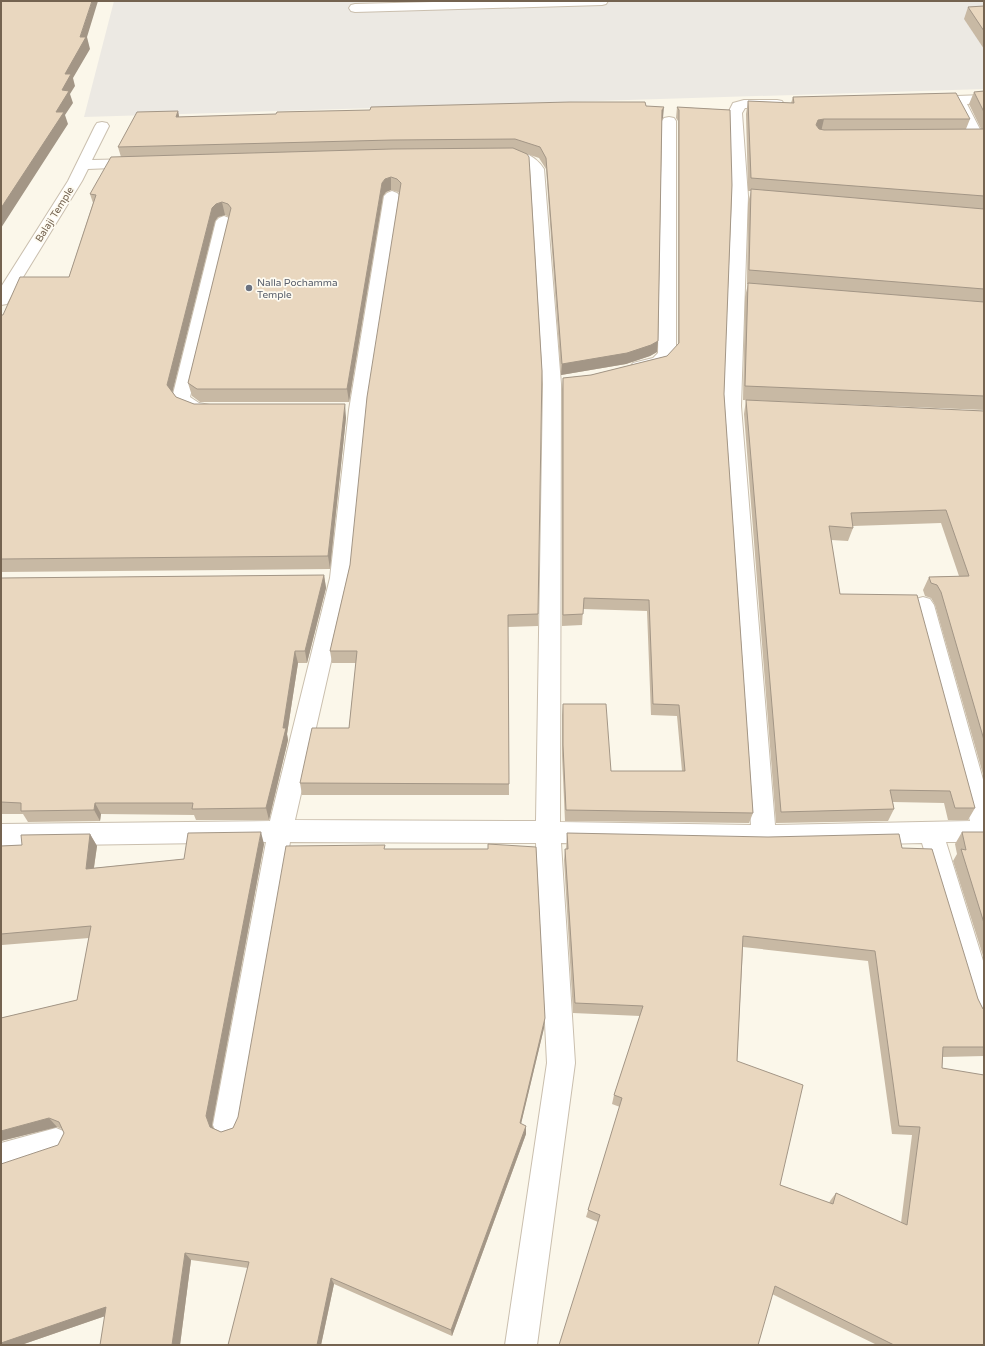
<svg xmlns="http://www.w3.org/2000/svg" width="985" height="1346" font-family="'Varela Round',sans-serif">
<rect width="100%" height="100%" fill="#fbf7ea"/>
<polygon fill="#ece9e3" points="114,1 984,1 984,89 84,117"/>
<g fill="none" stroke-linecap="round" stroke-linejoin="round">
<g stroke="#cabfae" stroke-width="2">
<g id="minor">
<polygon points="472,1 608,1 606,4 602,5 355,12 351,11 349,8 351,5 355,4"/>
<path d="M984,95v8l-17,1 17,33 -2,3c-9,2 -20,2 -29,0l-2,-3 2,-3 15,-1 -15,-29h-29l-2,-3 2,-3 5,-1z"/>
<path d="M744,100h33l5,1 2,3 -2,3 -5,1h-32l-3,5 6,83 -7,210 34,419 195,-4 -58,-216 4,-6 7,-2 7,2 4,6 50,178v59h-38l38,122v57l-9,-4 -4,-9 -49,-165 -158,4 -203,-4 14,220 -38,282h-32l42,-282 -11,-220 -246,-1 -49,283 -4,10 -10,4 -10,-4 -4,-10 53,-283 -265,4v-22l269,-3 60,-243 19,-168 35,-214 3,-3 5,-2 5,2 3,3 -33,214 -17,168 -55,242 241,1 7,-437 -13,-215c-9,-12 -22,-8 -34,-11l-2,-3 2,-3c19,-5 38,1 48,17l17,215 -1,438 191,3 -28,-419 9,-210 -4,-83 5,-10z"/>
<path d="M669,117l5,1 2,3v234c-8,12 -29,20 -43,16l-3,-4 3,-4 20,-5 5,-5 4,-232 2,-3z"/>
<polygon points="102,122 107,123 109,126 92,160 136,159 141,160 143,163 141,166 136,167 88,169 82,181 9,300 7,304 1,305 1,287 68,181 95,126 97,123"/>
<path d="M224,216l5,2 3,3 -42,176 9,6 16,3 3,4 -3,4c-16,5 -34,-1 -43,-16l44,-177 3,-3z"/>
<polygon points="56,1128 66,1132 70,1142 66,1152 1,1173 1,1143"/>
</g>
</g>
<use href="#minor" fill="#fff" fill-rule="evenodd"/>
</g>
<g fill="#c8b9a4" fill-rule="evenodd">
<polygon points="984,6 984,49 964,19 968,7"/>
<polygon points="984,91 984,410 743,400 745,297 748,284 747,284 748,203 751,191 748,191 746,114 748,101 791,103 793,97 970,119 966,129 981,129 969,104 974,92"/>
<polygon points="646,106 663,118 662,119 658,341 657,352 650,356 626,364 561,375 546,169 539,158 527,154 538,614 538,626 508,627 509,795 302,795 300,783 349,728 356,663 332,663 330,651 350,565 399,193 398,192 391,190 386,192 383,196 349,402 200,402 192,396 188,383 229,217 225,215 218,217 215,221 172,391 176,397 194,404 346,418 330,569 1,572 1,315 3,315 69,277 93,203 90,194 121,157 118,147 178,111 179,117"/>
<polygon points="677,107 730,110 724,394 753,813 749,823 565,821 562,756 562,715 563,704 611,771 682,771 677,716 651,715 647,611 583,609 582,625 562,626 562,389 563,378 591,375 667,356 678,345 678,121 676,118"/>
<polygon points="746,400 984,411 984,778 935,605 931,598 925,596 923,590 929,577 959,576 941,523 853,526 853,528 848,541 831,540 840,594 975,808 968,820 948,820 944,803 893,802 894,809 888,821 776,823 744,414"/>
<polygon points="324,575 326,588 307,663 298,663 287,734 288,740 269,820 196,820 194,815 101,814 100,821 28,822 23,814 1,814 1,578"/>
<polygon points="962,832 984,832 984,959 953,861 957,854 955,844"/>
<path d="M567,833l335,15 81,161h1v47l-41,1 -1,11 42,277h-107l-105,-51 -186,-77 34,-110 -8,-3 2,-9 26,-79 -67,-3 -9,-153 1,-11h1zM743,947l125,14 24,173 20,1 -11,88 -65,-30 -6,8 -1,2 -49,-18 -43,-124z"/>
<polygon points="90,834 97,846 94,868 184,859 264,844 212,1125 213,1128 221,1132 233,1128 385,849 544,1028 521,1124 526,1126 526,1134 452,1336 334,1284 321,1345 228,1345 248,1268 191,1260 180,1345 100,1345 105,1316 21,1345 58,1145 64,1133 62,1129 57,1127 1,1141 1,1018 77,1000 89,938 2,945 1,952 1,846 22,845"/>
</g>
<g fill="#a39686">
<polygon points="92,1 98,1 87,37 90,49 73,78 75,86 70,94 73,103 65,115 68,124 1,228 1,208 56,112 62,90 65,74 80,37"/>
<polygon points="664,107 663,118 660,121 662,110"/>
<polygon points="178,111 180,122 176,117"/>
<polygon points="824,119 821,132 816,125 818,120"/>
<polygon points="391,177 391,190 386,192 383,196 349,402 347,389 382,183 385,179"/>
<polygon points="222,202 225,215 218,217 215,221 171,398 167,385 212,208 216,204"/>
<polygon points="658,341 657,352 650,356 626,364 561,375 562,364"/>
<polygon points="345,404 346,418 330,569 328,556"/>
<polygon points="324,575 326,588 307,663 305,651"/>
<polygon points="295,651 298,663 287,734 288,740 269,820 266,808 283,728"/>
<polygon points="95,803 101,814 100,821 94,810"/>
<polygon points="261,832 264,844 212,1125 216,1136 210,1127 206,1116"/>
<polygon points="90,834 97,846 92,880 86,869"/>
<polygon points="1,943 2,945 1,952"/>
<polygon points="545,1018 544,1028 519,1132 520,1123"/>
<polygon points="49,1118 57,1127 1,1141 1,1131"/>
<polygon points="526,1126 526,1134 452,1336 451,1330"/>
<polygon points="185,1253 191,1260 180,1345 172,1345"/>
<polygon points="331,1278 334,1284 321,1345 317,1345"/>
<polygon points="106,1307 114,1313 21,1345 1,1345 1,1340"/>
</g>
<g fill="#e9d7bf" stroke="#a39686" fill-rule="evenodd">
<polygon points="1,1 92,1 80,37 86,37 65,74 71,74 62,90 69,91 56,112 64,112 1,208"/>
<polygon points="984,6 984,31 968,7"/>
<polygon points="984,91 984,112 974,92"/>
<polygon points="956,93 970,119 824,119 818,120 816,125 819,129 824,130 984,129 984,196 751,178 748,101 794,103 793,97"/>
<polygon points="570,102 645,102 646,106 664,107 662,110 658,341 651,345 627,353 562,364 546,158 540,147 515,139 392,140 118,147 137,112 178,111 176,117 276,114 277,112 370,110 371,107"/>
<polygon points="677,107 730,110 732,185 724,394 753,813 566,810 563,745 563,704 606,704 611,771 685,771 679,705 653,704 649,600 584,598 583,614 563,615 563,378 591,375 667,356 679,343 679,110"/>
<polygon points="513,148 527,154 529,157 542,371 538,614 508,615 509,784 300,783 312,728 349,728 357,651 330,651 350,565 367,397 401,183 397,179 391,177 385,179 382,183 347,389 197,389 188,383 231,208 228,204 222,202 216,204 212,208 167,385 176,397 194,404 345,404 328,556 1,559 1,315 3,315 20,277 69,277 96,195 90,194 111,157 392,149"/>
<polygon points="751,189 984,209 984,289 749,270"/>
<polygon points="748,283 984,302 984,396 745,386"/>
<polygon points="746,400 984,411 984,740 941,592 937,585 931,583 929,577 969,576 946,510 851,513 853,528 829,526 840,594 917,595 975,808 955,808 950,791 890,790 894,809 781,812"/>
<polygon points="324,575 305,651 295,651 283,728 286,728 266,808 192,809 193,803 95,803 94,810 21,811 21,803 1,802 1,578"/>
<polygon points="261,832 206,1116 210,1127 221,1132 233,1128 238,1117 286,846 385,845 384,849 488,849 488,844 536,847 545,1018 520,1123 526,1126 451,1330 331,1278 317,1345 228,1345 249,1262 185,1253 172,1345 100,1345 106,1307 1,1343 1,1164 58,1145 64,1133 59,1122 49,1118 1,1131 1,1018 77,1000 91,926 1,934 1,846 22,845 21,835 90,834 86,869 184,859 188,833"/>
<polygon points="962,832 984,832 984,923 961,849 966,850"/>
<path d="M567,833l201,4 131,-3 3,14 30,1 46,150 5,10h1v38h-41l-1,21 42,7v270h-90l-119,-59 -17,59h-199l41,-130 -12,-5 34,-112 -8,-3 29,-89 -68,-3 -10,-154h3zM743,936l132,15 24,175 21,1 -13,98 -71,-32 -3,11 -53,-19 23,-100 -66,-24z"/>
</g>
<circle fill="#6b7280" stroke="#fefbf1" stroke-width="1.5" cx="249" cy="288" r="4"/>
<g text-anchor="middle" stroke-width="3.5" stroke-linejoin="round" paint-order="stroke">
<g font-size="10" fill="#746350" stroke="#fefbf1">
<text transform="translate(54 214) rotate(-58)" y="4">Balaji Temple</text>
</g>
<g font-size="10" fill="#5b616d" stroke="#fefbf1" text-anchor="start">
<text x="257" y="286">Nalla Pochamma<tspan x="257" dy="12">Temple</tspan></text>
</g>
</g>
<rect width="985" height="1346" fill="none" stroke="#746350" stroke-width="4"/>
</svg>
